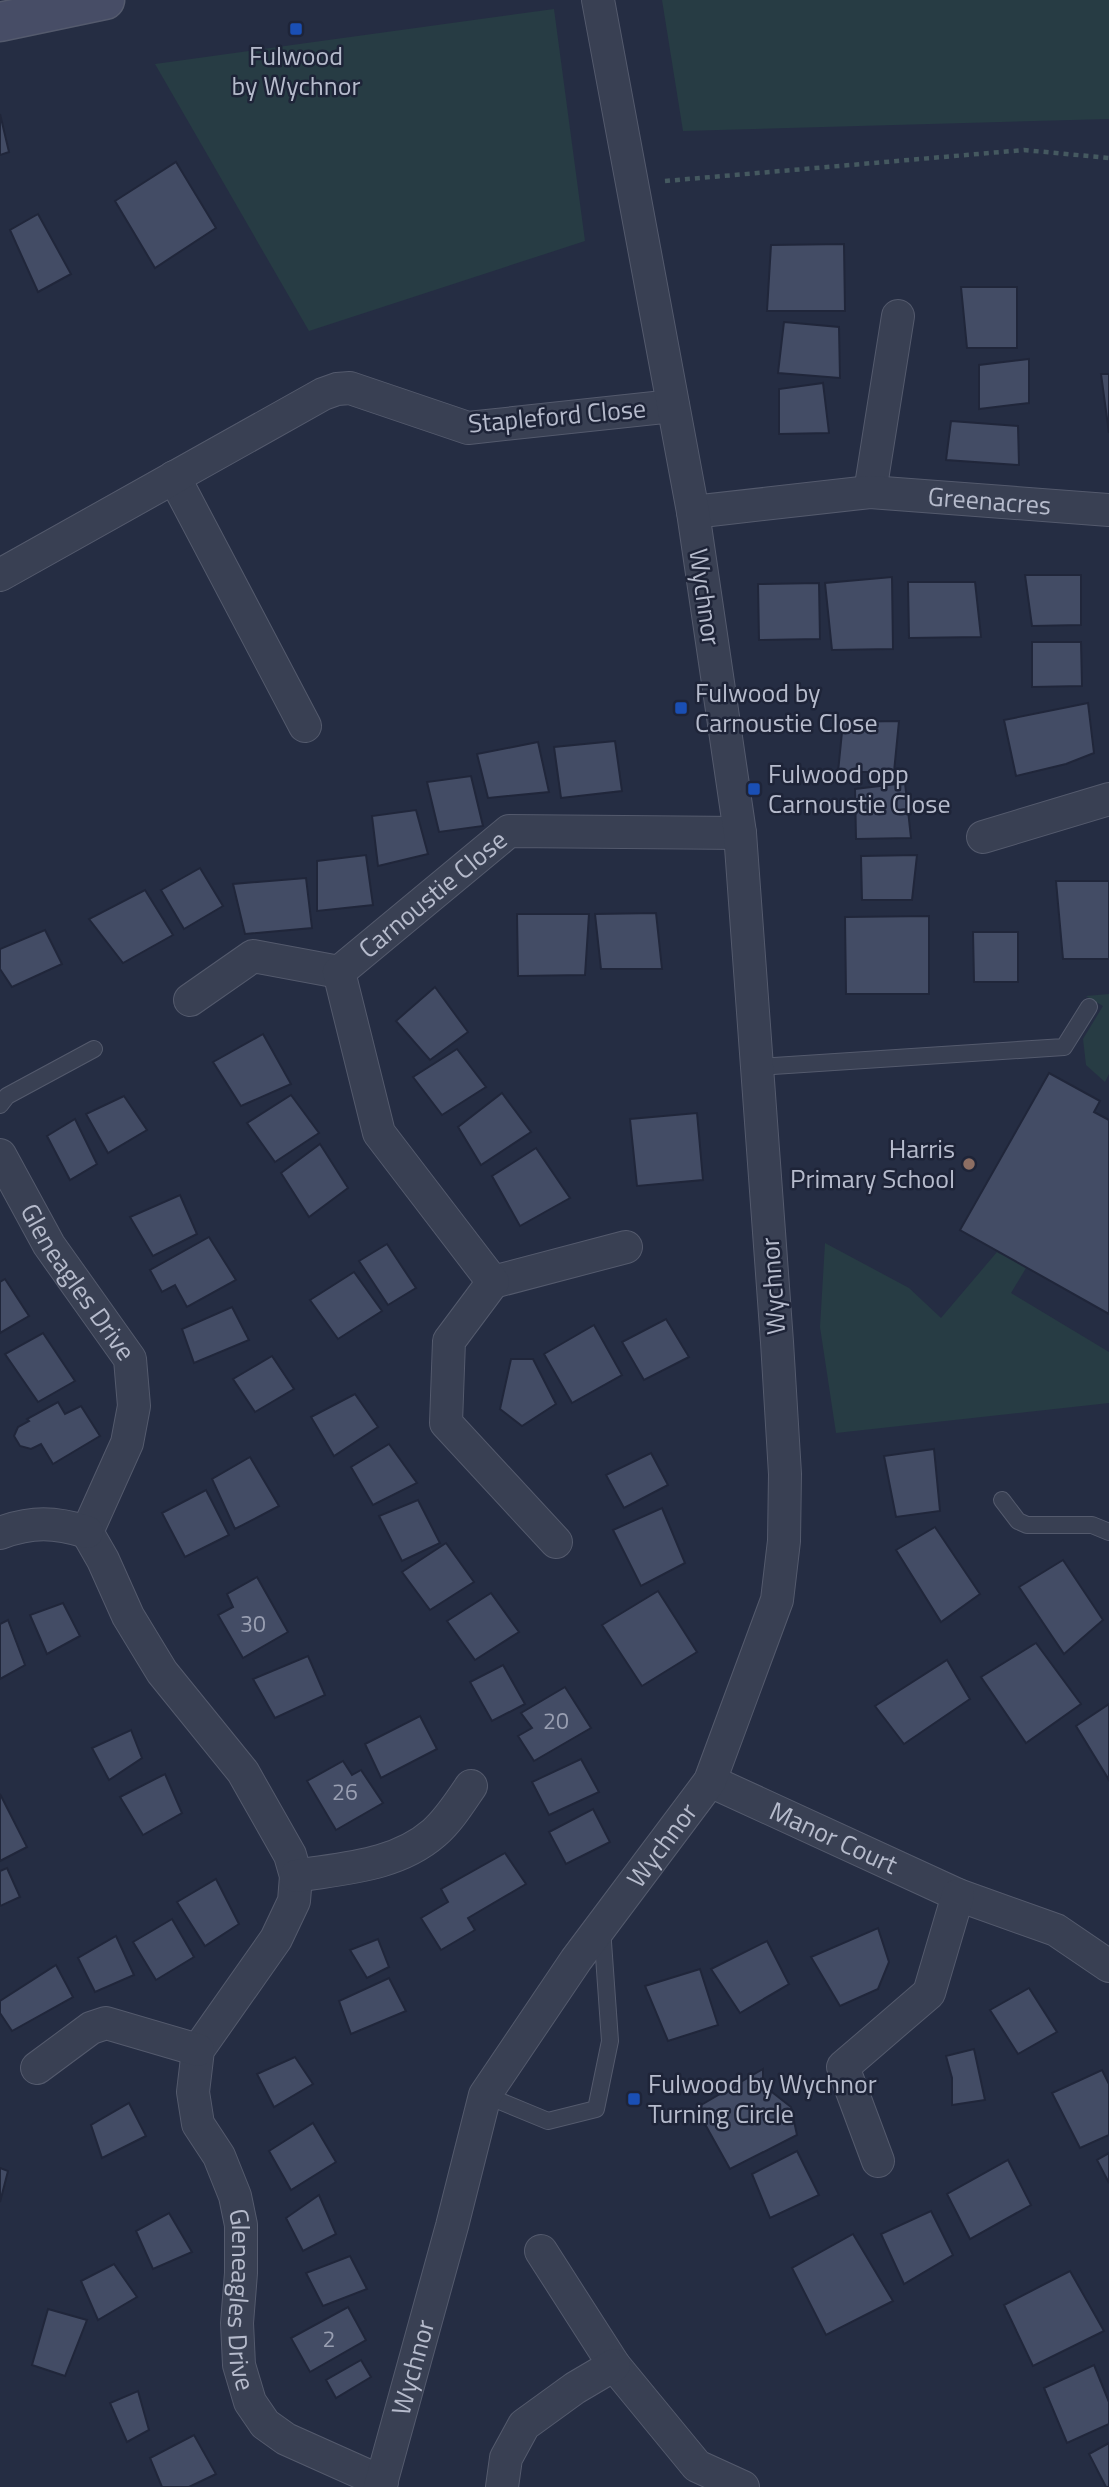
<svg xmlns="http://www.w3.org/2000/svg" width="1109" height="2487" font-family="'Titillium Web',sans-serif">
<rect width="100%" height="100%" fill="#252d43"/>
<g fill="#273c44">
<polygon points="662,0 1109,0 1109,119 683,131"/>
<polygon points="554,9 585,241 309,331 155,64"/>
<polygon points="1109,994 1109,1074 1105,1082 1086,1065 1083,1039 1103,1006 1086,996"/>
<polygon points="825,1243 909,1288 941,1318 997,1252 1026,1268 1011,1293 1109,1352 1109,1403 836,1433 820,1327"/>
</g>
<g fill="#434c65" stroke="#20263a" stroke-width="2">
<polygon points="0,114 9,152 0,155"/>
<polygon points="176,162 216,228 155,268 115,201"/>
<polygon points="38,214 71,274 38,292 10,230"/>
<polygon points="844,244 845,311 767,311 771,245"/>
<polygon points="961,287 1017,287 1017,348 967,348"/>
<polygon points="784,322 839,327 840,378 778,373"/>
<polygon points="1029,359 1029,403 979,409 979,365"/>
<polygon points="1101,374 1109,374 1109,433"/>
<polygon points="823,383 829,433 779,434 779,389"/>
<polygon points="951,421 1018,426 1019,465 946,460"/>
<polygon points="1025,575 1081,575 1081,625 1032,626"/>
<polygon points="892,577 893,649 832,650 825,583"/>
<polygon points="908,582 975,582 981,637 909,638"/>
<polygon points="819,583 820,639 759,640 758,584"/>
<polygon points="1032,642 1081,642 1082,686 1032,687"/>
<polygon points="1088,703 1094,753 1066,764 1016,776 1004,720"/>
<polygon points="899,721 894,772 838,772 843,722"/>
<polygon points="615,741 622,791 561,798 554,747"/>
<polygon points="538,742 549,792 488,798 477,754"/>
<polygon points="471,776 483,826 439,832 427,782"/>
<polygon points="905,783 911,838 856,839 855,789"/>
<polygon points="416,810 428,854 378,866 372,816"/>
<polygon points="366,855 373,905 317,911 317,861"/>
<polygon points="917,855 912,900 862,900 861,856"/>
<polygon points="200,868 223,906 184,929 161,890"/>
<polygon points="306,878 312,928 245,934 233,884"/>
<polygon points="1056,881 1109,881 1109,959 1063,959"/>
<polygon points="145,890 173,935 123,963 89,919"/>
<polygon points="656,913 662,969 601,969 595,914"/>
<polygon points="517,914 589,914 585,975 518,976"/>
<polygon points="929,916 929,994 846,994 845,917"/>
<polygon points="45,930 62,964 12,987 0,969 0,949"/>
<polygon points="973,932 1018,932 1018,982 974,982"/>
<polygon points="435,987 468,1032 430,1060 396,1021"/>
<polygon points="263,1034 291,1084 241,1106 213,1062"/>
<polygon points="457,1049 486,1087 442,1115 413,1077"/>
<polygon points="1049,1073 1100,1101 1094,1112 1109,1120 1109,1314 960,1230"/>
<polygon points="502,1093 531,1132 481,1165 458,1127"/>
<polygon points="291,1095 319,1133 275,1162 247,1123"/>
<polygon points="124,1096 147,1130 108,1153 86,1114"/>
<polygon points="697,1113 703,1180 637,1186 630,1119"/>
<polygon points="75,1119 97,1164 70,1180 47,1136"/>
<polygon points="320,1144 348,1188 309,1217 281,1173"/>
<polygon points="536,1148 570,1198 520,1226 492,1176"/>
<polygon points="180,1195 197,1234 153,1256 130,1217"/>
<polygon points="209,1237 236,1280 187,1307 175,1285 162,1292 150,1270"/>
<polygon points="387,1244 416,1288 388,1305 359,1261"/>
<polygon points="354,1272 382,1311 338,1339 310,1300"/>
<polygon points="5,1279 29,1316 0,1333 0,1282"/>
<polygon points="232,1307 249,1340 194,1363 182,1329"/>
<polygon points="666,1319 689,1357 644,1380 622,1342"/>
<polygon points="594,1325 622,1375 572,1403 544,1354"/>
<polygon points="43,1333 75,1381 38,1402 5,1354"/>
<polygon points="272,1356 294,1389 255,1412 233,1379"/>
<polygon points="511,1359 533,1359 556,1404 522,1426 500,1409"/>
<polygon points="355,1394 378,1427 334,1456 311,1417"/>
<polygon points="58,1402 65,1414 81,1406 100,1436 53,1464 41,1444 31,1449 20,1446 14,1436 18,1427 29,1421 27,1419"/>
<polygon points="389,1444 417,1483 373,1505 351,1467"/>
<polygon points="934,1449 940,1511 896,1517 884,1456"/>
<polygon points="651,1453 668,1485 624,1508 606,1475"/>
<polygon points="250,1457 279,1506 235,1529 212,1479"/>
<polygon points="206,1490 229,1535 185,1557 162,1513"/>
<polygon points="418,1500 440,1543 402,1561 379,1516"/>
<polygon points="662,1508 685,1563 641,1586 613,1530"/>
<polygon points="935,1527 980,1594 941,1622 896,1550"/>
<polygon points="446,1543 474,1582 430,1610 402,1572"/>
<polygon points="1063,1560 1103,1620 1064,1654 1019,1587"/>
<polygon points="257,1577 288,1632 243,1658 218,1615 233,1607 227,1594"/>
<polygon points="658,1591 697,1652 642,1686 602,1625"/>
<polygon points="491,1593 519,1632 475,1660 447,1621"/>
<polygon points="63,1603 80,1636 47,1654 30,1615"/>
<polygon points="8,1620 25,1665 0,1679 0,1624"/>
<polygon points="1036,1643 1081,1704 1026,1743 981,1677"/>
<polygon points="308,1656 325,1695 275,1718 253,1679"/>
<polygon points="947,1660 970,1699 904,1744 875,1706"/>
<polygon points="503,1665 525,1704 492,1721 470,1682"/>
<polygon points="565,1687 591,1728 534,1761 518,1736 532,1728 521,1713"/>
<polygon points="1109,1704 1109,1780 1076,1726"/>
<polygon points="420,1716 437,1749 381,1778 365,1744"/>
<polygon points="131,1730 142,1758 109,1780 92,1748"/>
<polygon points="581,1759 599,1792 549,1815 532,1782"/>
<polygon points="343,1761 352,1775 361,1770 383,1803 336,1830 307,1781"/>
<polygon points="165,1774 182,1813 143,1835 120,1797"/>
<polygon points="0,1794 27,1847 0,1861"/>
<polygon points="593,1809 610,1842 566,1864 549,1832"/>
<polygon points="505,1853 526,1884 468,1918 475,1930 441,1950 421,1918 448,1902 441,1889"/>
<polygon points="7,1868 20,1897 0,1906 0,1871"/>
<polygon points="216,1879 239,1924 205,1946 177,1902"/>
<polygon points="172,1919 194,1957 156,1980 133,1942"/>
<polygon points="878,1928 889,1962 878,1989 840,2006 811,1957"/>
<polygon points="116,1936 134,1975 95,1992 78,1958"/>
<polygon points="378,1939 389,1967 367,1978 350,1950"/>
<polygon points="767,1941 789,1984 740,2013 711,1969"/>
<polygon points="56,1965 73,1997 12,2031 0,2013 0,2001"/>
<polygon points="700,1969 718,2025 668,2041 645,1986"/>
<polygon points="389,1978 406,2011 351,2034 339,2001"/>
<polygon points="1029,1988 1057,2032 1018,2054 990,2010"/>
<polygon points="974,2049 985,2100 952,2105 952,2078 946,2056"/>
<polygon points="295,2057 313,2084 274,2107 257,2074"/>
<polygon points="763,2069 763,2085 791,2107 797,2135 730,2169 696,2108"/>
<polygon points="1102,2070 1109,2084 1109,2135 1080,2148 1052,2093"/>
<polygon points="129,2103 146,2136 102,2158 91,2125"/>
<polygon points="313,2123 336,2162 291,2190 269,2151"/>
<polygon points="797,2151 819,2195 770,2218 752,2174"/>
<polygon points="1109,2153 1109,2183 1097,2160"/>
<polygon points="1008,2160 1031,2205 970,2239 947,2194"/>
<polygon points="0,2168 8,2171 0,2202"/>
<polygon points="319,2195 336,2234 303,2251 286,2218"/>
<polygon points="931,2211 953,2255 904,2284 881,2234"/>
<polygon points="169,2213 192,2252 153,2269 136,2231"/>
<polygon points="853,2234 893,2301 826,2335 792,2268"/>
<polygon points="350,2256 367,2289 323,2306 306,2273"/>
<polygon points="114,2264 137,2297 98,2320 81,2281"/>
<polygon points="1070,2271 1104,2331 1033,2366 1004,2305"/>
<polygon points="348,2307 366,2340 310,2372 291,2338"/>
<polygon points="48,2309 87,2320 65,2376 32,2365"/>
<polygon points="361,2360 371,2377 336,2398 326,2380"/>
<polygon points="1094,2365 1109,2402 1109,2424 1067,2443 1044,2388"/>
<polygon points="138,2391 149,2430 127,2442 110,2403"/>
<polygon points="194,2435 216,2474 189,2487 162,2487 150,2458"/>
<polygon points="1109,2443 1109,2487 1106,2487 1089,2454"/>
</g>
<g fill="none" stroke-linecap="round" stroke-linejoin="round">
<g stroke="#545a6d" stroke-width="18">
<g id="lane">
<polyline points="757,1067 1064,1047 1089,1007"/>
<polyline points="0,1105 7,1096 94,1049"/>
<polyline points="1002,1500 1018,1521 1027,1525 1092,1525 1109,1532"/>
<polyline points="485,2095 548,2121 596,2109 610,2041 602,1928"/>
</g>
</g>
<g stroke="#545a6d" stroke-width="34">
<g id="street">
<polyline points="174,477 305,726"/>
<polyline points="870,492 898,316"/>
<path id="s1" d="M693,512l177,-20 239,18"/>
<polyline points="0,575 323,394 337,389 350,388 468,428 673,406"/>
<polyline points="983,837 1109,799"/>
<polyline points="190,1000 253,956 339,972"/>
<path id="s2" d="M0,1155l49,90 81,114 4,47 -7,37 -40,89 16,28 25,56 34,56 81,100 47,83 6,21 -2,25 -18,38 -78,111 -5,42 5,32 21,32 16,40 6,29v48l-4,50 2,42 11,37 15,22 21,15 96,43"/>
<polyline points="493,1282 626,1247"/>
<path d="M0,1533c32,-12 55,-11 87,-1"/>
<path id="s3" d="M556,1542l-110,-119 3,-82 44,-59 -114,-149 -40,-161 170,-141 231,2"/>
<path id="s4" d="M710,1781l248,114 98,35 53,36"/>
<path d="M296,1876c48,-8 100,-10 138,-43 15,-13 26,-31 37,-47"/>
<polyline points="37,2068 91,2028 106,2023 198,2050"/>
<polyline points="878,2161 843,2067 929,1993 958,1895"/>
<polyline points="541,2251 614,2365 697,2466 743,2487"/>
<path id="s5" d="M380,2487l72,-261 33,-131 91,-135 134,-179 67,-181 7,-59 1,-67 -8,-132 -37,-509 -47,-321 -95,-512"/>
<polyline points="502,2487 506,2458 524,2425 575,2388 614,2365"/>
</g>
</g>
<g stroke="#545a6d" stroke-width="41">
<polyline id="secondary" points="0,22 105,0"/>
</g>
<polyline stroke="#455960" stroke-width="4.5" stroke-dasharray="5 5" stroke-linecap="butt" points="665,181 1024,150 1109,158"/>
<use href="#lane" stroke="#394053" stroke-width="16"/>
<use href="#street" stroke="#394053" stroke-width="32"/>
<use href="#secondary" stroke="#474d66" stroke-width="38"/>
</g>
<g fill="#1a4fb4" stroke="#1e2438" stroke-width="2.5">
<rect x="289" y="22" width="14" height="14" rx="3.5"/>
<rect x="674" y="701" width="14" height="14" rx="3.5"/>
<rect x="747" y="782" width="14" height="14" rx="3.5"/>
<rect x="627" y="2092" width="14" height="14" rx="3.5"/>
</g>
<circle fill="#8d6e63" stroke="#1e2438" stroke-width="2.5" cx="969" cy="1164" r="7"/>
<g text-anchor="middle" stroke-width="5" stroke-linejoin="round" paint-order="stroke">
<g font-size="23" fill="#999fb2">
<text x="253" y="1632">30</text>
<text x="556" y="1729">20</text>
<text x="345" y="1800">26</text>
<text x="329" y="2347">2</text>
</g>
<g font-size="26" fill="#b6bbcc" stroke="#1e2438" text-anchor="start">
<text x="296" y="65" text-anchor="middle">Fulwood<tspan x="296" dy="30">by Wychnor</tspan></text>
<text x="695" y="702">Fulwood by<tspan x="695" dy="30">Carnoustie Close</tspan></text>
<text x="768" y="783">Fulwood opp<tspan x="768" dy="30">Carnoustie Close</tspan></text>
<text x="955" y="1158" text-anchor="end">Harris<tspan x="955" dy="30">Primary School</tspan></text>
<text x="648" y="2093">Fulwood by Wychnor<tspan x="648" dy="30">Turning Circle</tspan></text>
</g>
<g font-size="26" fill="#b6bbcc" stroke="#1e2438">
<text transform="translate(557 416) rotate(-5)" y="9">Stapleford Close</text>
<text dy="9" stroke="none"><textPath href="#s1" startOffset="298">Greenacres</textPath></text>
<text transform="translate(705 597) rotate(82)" y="9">Wychnor</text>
<text dy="9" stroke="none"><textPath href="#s3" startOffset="793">Carnoustie Close</textPath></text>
<text dy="9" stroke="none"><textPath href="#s2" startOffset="149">Gleneagles Drive</textPath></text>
<text transform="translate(773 1286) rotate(-94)" y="9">Wychnor</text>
<text dy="9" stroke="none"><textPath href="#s4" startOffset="136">Manor Court</textPath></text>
<text dy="9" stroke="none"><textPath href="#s5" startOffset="712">Wychnor</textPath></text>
<text dy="9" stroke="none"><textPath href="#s2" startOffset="1293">Gleneagles Drive</textPath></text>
<text dy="9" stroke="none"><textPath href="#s5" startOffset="124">Wychnor</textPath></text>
</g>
</g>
</svg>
